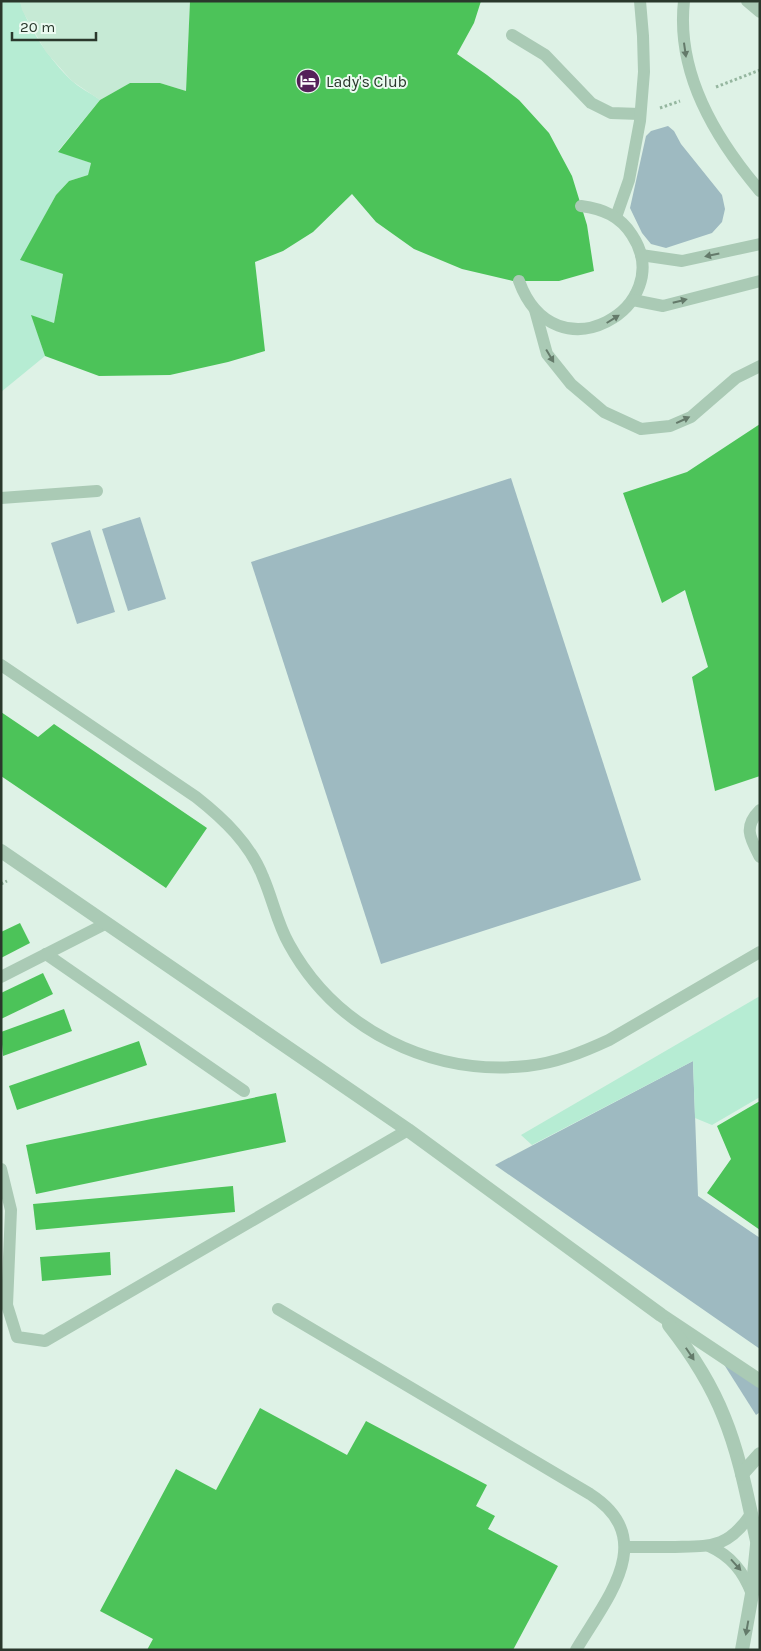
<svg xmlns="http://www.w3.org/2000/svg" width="761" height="1651" font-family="Karla,sans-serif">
<rect width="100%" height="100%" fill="#def2e6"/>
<g fill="#9ebac1">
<polygon points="668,126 674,131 681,144 722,195 725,209 722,222 712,233 666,248 651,244 642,233 630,208 646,136 651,131"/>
<polygon points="511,478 641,880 381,964 251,562"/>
<polygon points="140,517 166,599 128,611 102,529"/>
<polygon points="90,530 115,612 77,624 51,543"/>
<polygon points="693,1061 698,1196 760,1238 760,1349 495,1165"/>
<polygon points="718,1355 760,1383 760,1412 756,1415"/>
</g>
<g fill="#b6ecd3">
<path d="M1,1h19c7,26 31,60 51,79 8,8 20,13 29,20l-42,51 33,12 -3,12 -19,6 -13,14 -35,65 42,14 -9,49 -22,-7 13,40 -44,36z"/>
<polygon points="760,996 760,1097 712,1125 695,1118 693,1061 532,1145 521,1135"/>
</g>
<polygon fill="#c6ead5" points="20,1 190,1 186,91 160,83 130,83 100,100 72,81 46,52 22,10"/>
<g fill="#4cc359">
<polygon points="190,1 481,1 474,23 457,54 487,75 519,100 549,133 572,176 587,225 594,271 559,281 513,281 462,269 414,249 376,222 352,194 313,232 283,251 255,262 265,351 228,362 170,375 99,376 45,356 31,315 54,323 63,274 20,260 56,195 69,181 88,175 91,163 58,152 100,100 130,83 160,83 186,91"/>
<polygon points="760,424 760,776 715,791 692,677 708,667 685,590 662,603 623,493 687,472"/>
<polygon points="1,712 38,737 54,724 207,828 166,888 1,776"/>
<polygon points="20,923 30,943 1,958 1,932"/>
<polygon points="43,973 53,994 1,1019 1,993"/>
<polygon points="64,1009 72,1031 3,1056 1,1032"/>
<polygon points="139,1041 147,1065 17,1110 9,1086"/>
<polygon points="276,1093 286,1142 36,1194 26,1145"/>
<polygon points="760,1101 760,1230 707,1193 731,1159 717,1126"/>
<polygon points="233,1186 235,1212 36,1230 33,1204"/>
<polygon points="110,1252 111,1275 42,1281 40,1257"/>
<polygon points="260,1408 347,1455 366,1421 487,1485 476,1506 495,1516 488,1529 558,1566 513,1650 147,1650 153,1639 100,1611 176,1469 216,1490"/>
</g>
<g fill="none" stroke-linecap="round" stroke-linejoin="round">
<g stroke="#95b69f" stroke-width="3" stroke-dasharray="2.5 2.5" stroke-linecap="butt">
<polyline points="716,87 760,70"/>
<polyline points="660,108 680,101"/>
<polyline points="1,884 7,881"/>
</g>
<g stroke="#aacab5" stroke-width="12">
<path d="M684,1c-8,72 31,137 76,190"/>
<polyline points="747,1 760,12"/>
<polyline points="512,35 545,55 591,103 611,113 640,114"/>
<polyline points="616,217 629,180 640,121 644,72 643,36 640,1"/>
<polyline points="641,255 682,261 760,244"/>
<path d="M519,281c36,99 160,25 113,-46 -12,-19 -29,-26 -51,-29"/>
<polyline points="633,300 663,306 760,281"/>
<polyline points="535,310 547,354 571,384 604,412 641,429 670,426 691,417 736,378 760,366"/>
<polyline points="1,498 97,491"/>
<path d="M1,665l195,132c28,22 54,47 67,80 10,23 14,46 26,67 47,86 142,132 238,122 29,-3 56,-14 82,-26l151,-88"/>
<path d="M760,810c-17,17 -10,28 0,47"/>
<polyline points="46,954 244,1091"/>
<polyline points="1,977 107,923"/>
<polyline points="1,1169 11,1210 7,1305 17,1337 45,1341 408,1130"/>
<path d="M278,1309l312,185c70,45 16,105 -14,156"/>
<path d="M709,1546c22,10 34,25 43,48"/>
<path d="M625,1547c16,0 33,0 50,0 37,-1 53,1 76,-33"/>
</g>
<g stroke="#aacab5" stroke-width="14">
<polyline points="1,851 408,1130 661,1315 760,1381"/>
<path d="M669,1325c22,28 42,59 55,92 18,44 25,91 36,137"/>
<polyline points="742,1474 760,1454"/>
<polyline points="742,1650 752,1594 757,1545"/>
</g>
</g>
<defs><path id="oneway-solid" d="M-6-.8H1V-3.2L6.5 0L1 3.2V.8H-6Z" transform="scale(1.25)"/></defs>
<g fill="#647a6a">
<use href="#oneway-solid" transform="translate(685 50) rotate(82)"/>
<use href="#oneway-solid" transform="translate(712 255) rotate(168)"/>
<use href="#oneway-solid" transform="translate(680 301) rotate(-14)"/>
<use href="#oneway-solid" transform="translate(613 319) rotate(-32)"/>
<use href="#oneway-solid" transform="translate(550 356) rotate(59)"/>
<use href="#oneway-solid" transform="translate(683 420) rotate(-25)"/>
<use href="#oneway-solid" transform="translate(690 1354) rotate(56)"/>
<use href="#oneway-solid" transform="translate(736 1565) rotate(48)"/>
<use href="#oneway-solid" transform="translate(747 1628) rotate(100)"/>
</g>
<defs>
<g id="hotel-disc" transform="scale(1.25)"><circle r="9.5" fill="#552059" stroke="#ebfaf1"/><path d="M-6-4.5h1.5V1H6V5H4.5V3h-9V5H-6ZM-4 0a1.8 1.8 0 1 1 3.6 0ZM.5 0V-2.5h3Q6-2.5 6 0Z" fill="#fff"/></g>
</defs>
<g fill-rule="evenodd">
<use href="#hotel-disc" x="308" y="81"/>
</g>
<g text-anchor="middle" stroke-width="4" stroke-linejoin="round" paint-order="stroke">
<g font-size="16" fill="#2a382c" stroke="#ebfaf1" text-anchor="start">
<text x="326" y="87">Lady's Club</text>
</g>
</g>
<rect width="761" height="1651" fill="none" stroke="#2a382c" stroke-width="5"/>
<path d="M12 32v8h84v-8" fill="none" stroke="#2a382c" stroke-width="2.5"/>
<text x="20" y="32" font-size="15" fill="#2a382c" stroke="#ebfaf1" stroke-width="4" paint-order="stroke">20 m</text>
</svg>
